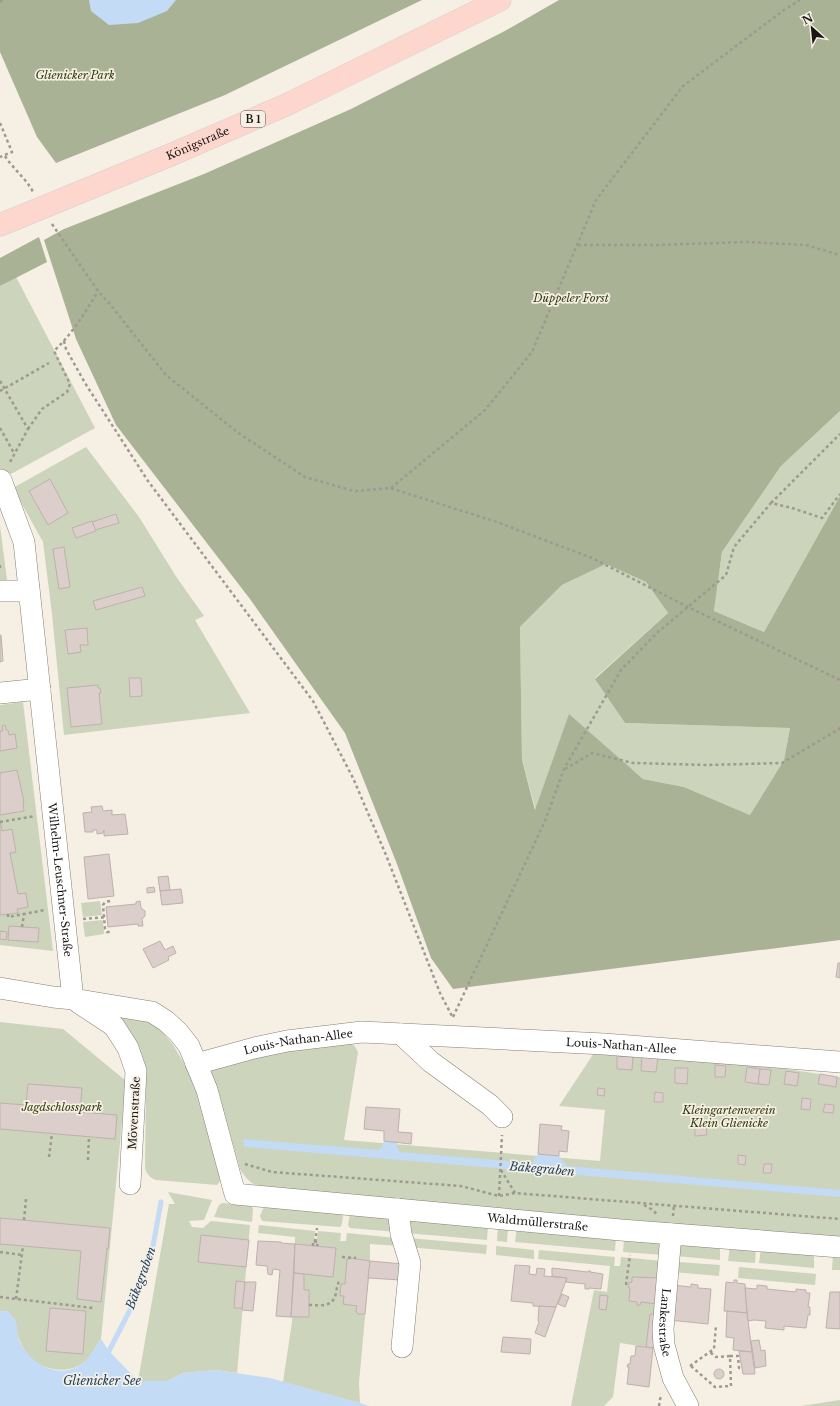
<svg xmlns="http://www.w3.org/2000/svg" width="840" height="1406" font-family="'Libre Baskerville',serif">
<rect width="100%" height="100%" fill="#f6efe4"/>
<g fill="#ccd4bc">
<polygon points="16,277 95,428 0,480 0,286"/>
<polygon points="840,411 840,496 764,632 714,611 722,552 781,466"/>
<polygon points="86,447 139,517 177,578 204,616 195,620 250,713 64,735 52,614 43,542 13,488"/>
<polygon points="0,526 8,587 0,587"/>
<polygon points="606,564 646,582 668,613 595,678 625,723 790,728 784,760 750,815 684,787 643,779 569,715 536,811 522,760 520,627 562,585"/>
<polygon points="23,702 53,951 0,945 0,705"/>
<polygon points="100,901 102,915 83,917 81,903"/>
<polygon points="102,920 103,922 104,934 85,937 83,922"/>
<path d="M122,1017l33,5 18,23 15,25 10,21 23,84 -1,6 -3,4 -61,-5c-6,-2 -9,-6 -11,-12l1,-81 -8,-35 -19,-32z"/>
<path d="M0,1022l63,7 63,52 -25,258c-5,7 -11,19 -18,24 -16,12 -42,7 -54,-7 -10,-12 -14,-29 -20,-44l-9,-1z"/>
<path d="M341,1041l13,4 4,7 -14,88 256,21 5,-51 -46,-4 35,-53 144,9 102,15v160l-92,-6 -473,-41c-18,-4 -25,-4 -35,-21l-21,-75 -10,-27z"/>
<polygon points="168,1192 212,1200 204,1220 189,1221 192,1227 203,1228 211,1221 250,1225 237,1373 216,1370 183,1373 168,1381 138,1381 169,1204 175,1204"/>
<polygon points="222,1203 250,1205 253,1209 252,1222 214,1217 219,1205"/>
<polygon points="265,1207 341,1213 343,1215 342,1224 340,1227 262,1221 260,1216 263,1209"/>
<polygon points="350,1213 392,1217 397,1232 350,1228 348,1225"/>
<polygon points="405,1220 488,1225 487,1240 406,1233"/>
<polygon points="259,1225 315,1231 314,1238 317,1239 318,1231 341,1233 340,1241 346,1241 347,1233 396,1238 400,1246 370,1244 370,1261 359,1383 360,1403 283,1382 292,1322 295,1237 258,1233"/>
<polygon points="498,1226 508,1227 507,1242 497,1241"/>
<polygon points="517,1227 616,1236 615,1251 515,1242"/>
<polygon points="409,1238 487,1245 486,1254 408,1247"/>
<polygon points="660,1239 663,1255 623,1252 624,1240"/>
<polygon points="680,1244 720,1248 720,1260 676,1256"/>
<polygon points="730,1245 756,1247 755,1263 728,1261"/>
<polygon points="496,1246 534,1250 534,1259 496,1255"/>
<polygon points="761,1248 814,1252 814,1268 759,1263"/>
<polygon points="539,1250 615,1257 614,1266 620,1266 621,1257 662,1261 653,1348 620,1343 613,1397 604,1406 571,1406 594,1290 607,1292 610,1266 538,1259"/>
<polygon points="833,1254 840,1255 840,1270 832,1270"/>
<polygon points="678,1262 720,1265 719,1276 673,1272"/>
<polygon points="739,1267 816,1274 815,1285 738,1278"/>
<polygon points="840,1400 840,1406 801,1406"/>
</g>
<g fill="#a9b294" fill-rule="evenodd">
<polygon points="0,0 422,0 225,95 56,163 37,137 0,52"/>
<path d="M559,0h281v411l-59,55 -59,86 -8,59 50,21 76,-136v444l-387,49 -22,-31 -34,-94 -52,-131 -95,-134 -134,-174 -40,-86 -32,-99 20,-11 140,-55 147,-65 152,-77zM606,564l40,18 22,31 -73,66 30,44 165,5 -6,32 -34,55 -66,-28 -41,-8 -74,-65 -34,96 -13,-50 -2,-133 42,-42z"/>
<polygon points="39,237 47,262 0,286 0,258"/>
</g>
<g fill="#c3dbf4">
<polygon points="89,0 176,0 167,11 138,23 109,25 91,11"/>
<polygon points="243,1139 379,1150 382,1146 384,1141 397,1142 397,1147 400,1152 532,1163 538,1154 559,1156 567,1166 840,1190 840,1197 244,1147"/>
<path d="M0,1311l9,1c2,3 6,6 7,9 2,6 0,13 3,19 10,23 39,41 63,24 8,-6 14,-18 19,-25l8,12 29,30h30l15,-8 33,-3 54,8 90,25 9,3h-369z"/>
</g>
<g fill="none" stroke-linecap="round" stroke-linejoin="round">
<polyline stroke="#c3dbf4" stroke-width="5" points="109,1351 131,1308 153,1246 161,1202"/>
</g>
<g fill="#dcceca" stroke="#beb1ac">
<polygon points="50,479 68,513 48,525 29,491"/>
<polygon points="116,514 119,523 95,530 92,522"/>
<polygon points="92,521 96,531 76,538 72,528"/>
<polygon points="64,547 70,587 59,589 53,549"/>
<polygon points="142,587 145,596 96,610 93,601"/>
<polygon points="87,628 88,645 80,645 81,652 68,654 65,630"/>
<polygon points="0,635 1,635 3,661 0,662"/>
<polygon points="129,678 141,678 142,696 130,697"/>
<polygon points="98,685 98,688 100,688 101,693 99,693 102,724 71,727 67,688"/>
<polygon points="5,725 6,730 8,730 9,735 15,734 17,748 0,751 0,731 3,731 2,726"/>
<polygon points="17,770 24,802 23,802 24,811 0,815 0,773"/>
<polygon points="102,806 103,811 112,810 112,815 125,814 128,834 104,836 104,830 103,833 97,834 97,830 93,830 93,832 85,832 83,813 92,812 91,807"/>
<polygon points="0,820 2,831 12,829 16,852 10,853 18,894 26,893 28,907 17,909 18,913 0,915"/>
<polygon points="109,854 114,896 88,899 84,857"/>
<polygon points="168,876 170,890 160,891 158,877"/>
<polygon points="154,887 155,892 147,893 147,888"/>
<polygon points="181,889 183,903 162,905 160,891"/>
<polygon points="140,901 141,908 145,911 145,916 142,919 143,926 138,926 138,924 108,927 106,907 136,904 136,902"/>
<polygon points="9,926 39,928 38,942 8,940"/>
<polygon points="0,931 7,932 6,940 0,939"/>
<polygon points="160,941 165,950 173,946 176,953 168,957 169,960 153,968 143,949"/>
<polygon points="838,963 840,963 840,978 836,977"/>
<polygon points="617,1056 633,1057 632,1070 617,1069"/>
<polygon points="642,1056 658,1057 656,1072 641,1071"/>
<polygon points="715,1065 726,1066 725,1077 715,1077"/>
<polygon points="747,1067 760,1069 758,1084 745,1082"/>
<polygon points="675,1068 688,1068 687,1084 675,1083"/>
<polygon points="760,1069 771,1070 769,1085 758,1084"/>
<polygon points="786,1071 799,1073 797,1086 784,1084"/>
<polygon points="820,1074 837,1077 836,1087 818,1084"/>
<polygon points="28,1084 82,1088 80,1112 117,1115 115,1139 0,1129 0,1103 26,1105"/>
<polygon points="598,1088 605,1089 604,1096 597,1095"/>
<polygon points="655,1092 663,1093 663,1102 654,1102"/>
<polygon points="802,1098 811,1099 810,1110 801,1109"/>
<polygon points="825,1104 834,1105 833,1113 823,1112"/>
<polygon points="366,1107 400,1109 398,1132 412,1133 411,1144 384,1141 384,1131 364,1129"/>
<polygon points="540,1124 562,1126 561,1130 569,1131 567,1152 559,1151 559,1156 538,1154"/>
<polygon points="695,1124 706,1124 707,1135 695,1136"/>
<polygon points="738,1155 746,1156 745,1165 738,1164"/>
<polygon points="764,1164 772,1164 771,1173 763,1173"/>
<polygon points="0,1218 110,1228 108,1249 107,1248 101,1302 77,1299 81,1251 0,1244"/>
<polygon points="201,1235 249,1240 246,1267 198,1262"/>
<polygon points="258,1241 281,1242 281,1243 295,1244 291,1317 276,1316 280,1270 273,1269 272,1275 268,1274 267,1266 256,1265"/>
<polygon points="295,1244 336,1248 333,1277 294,1273"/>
<polygon points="350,1258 370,1261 365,1314 358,1314 356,1311 357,1306 343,1304 344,1296 340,1296 341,1284 345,1284 347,1259 350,1259"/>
<polygon points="370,1261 403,1264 401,1280 368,1278"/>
<polygon points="515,1265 530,1266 529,1274 536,1275 537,1268 545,1269 544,1276 567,1278 556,1307 533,1306 533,1303 511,1301"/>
<polygon points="552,1268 588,1272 588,1271 591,1271 590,1272 603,1274 601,1289 589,1288 589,1289 585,1289 585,1284 566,1282 567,1278 552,1276"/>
<polygon points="294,1273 304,1274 304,1290 309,1290 309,1317 291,1317"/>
<polygon points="632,1277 660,1278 658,1304 641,1302 640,1305 637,1305 637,1302 629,1301 630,1288 628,1287 629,1283 632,1282"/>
<polygon points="734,1280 737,1280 737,1283 745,1284 747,1313 724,1311 726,1282 734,1283"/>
<polygon points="236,1281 245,1282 243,1308 234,1308"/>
<polygon points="245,1282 256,1282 253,1311 242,1310"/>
<polygon points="691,1284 698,1285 698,1288 711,1289 708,1324 669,1320 672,1285 691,1287"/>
<polygon points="757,1285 767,1286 767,1289 796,1292 796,1289 806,1290 806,1293 810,1293 808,1307 810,1307 810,1315 808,1315 806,1328 784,1326 784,1330 765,1328 766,1321 754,1320 748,1321 745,1288 757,1289"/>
<polygon points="830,1292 840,1292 840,1329 826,1328"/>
<polygon points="562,1294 569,1297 565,1307 558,1304"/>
<polygon points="600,1295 608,1296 606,1310 599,1309"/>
<polygon points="539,1306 556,1307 545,1337 535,1333 539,1322 538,1321"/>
<polygon points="50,1308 86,1311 83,1354 46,1351"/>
<polygon points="727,1311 747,1313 752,1352 733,1350 734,1338 726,1337"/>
<polygon points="650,1314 657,1315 653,1348 646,1347"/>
<polygon points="503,1337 531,1339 530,1354 501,1352"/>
<polygon points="759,1340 761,1351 765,1350 766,1366 755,1368 751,1341"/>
<polygon points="636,1346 653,1348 649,1387 627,1384 629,1367 627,1367 628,1364 630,1364 631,1356 635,1356"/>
<polygon points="739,1351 752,1352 755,1374 743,1374"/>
<circle cx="719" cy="1374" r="5"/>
</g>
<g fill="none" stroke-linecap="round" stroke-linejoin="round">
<g stroke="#868076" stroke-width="22">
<g id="minor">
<path id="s1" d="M1,480l23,62 49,457"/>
<polyline points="0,591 29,591"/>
<polyline points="0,693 40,689"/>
<path id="s2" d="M0,988l53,9 20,2 79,13 14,9 12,11 11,14 18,44 28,104 386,36 219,17"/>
<polyline points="79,1003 114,1026 128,1048 136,1071 130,1184"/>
<polyline points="401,1034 431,1062 490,1105 502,1117"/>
<path id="s3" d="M196,1064l58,-16 33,-7 75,-9 242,12 236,18"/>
<polyline points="398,1209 401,1234 410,1263 402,1347"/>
<path id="s4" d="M671,1234l-8,95 1,16 9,33 15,28"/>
</g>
</g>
<g stroke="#d1d0d0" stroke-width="23">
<g id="major">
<path id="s5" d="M0,225l168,-69 118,-51 214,-105"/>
</g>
</g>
<g stroke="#9e9991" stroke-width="2.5" stroke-dasharray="3 3" stroke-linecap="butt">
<polyline points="0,2 2,0"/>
<polyline points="0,123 12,152 0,157"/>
<path d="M5,156c8,13 21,22 28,36"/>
<polyline points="52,224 98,291 113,308 166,375 237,432 305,477 354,491 390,488 497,522 592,558 690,608 840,680"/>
<polyline points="578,245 657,245 746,242 806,245 840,255"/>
<polyline points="64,341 66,349 85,383 148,481 313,701 353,778 386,855 440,993 453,1018"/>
<polyline points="0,381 28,429 9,464"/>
<polyline points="0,391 49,363"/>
<polyline points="0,428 14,453"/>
<path d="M28,429l14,-20 25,-17 3,-8 -16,-33c18,-17 31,-38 44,-60"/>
<polyline points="391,488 485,410 532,352 596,200 683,86 784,10 800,0"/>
<polyline points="771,503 840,434"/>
<polyline points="0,565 0,571"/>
<polyline points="565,769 592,753 633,763 707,765 782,763 839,729 840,727"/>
<polyline points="0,822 35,816"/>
<polyline points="110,901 105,902 103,905 105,929 107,932 111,932"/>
<polyline points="8,914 8,917 24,914"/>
<polyline points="83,919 107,917"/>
<polyline points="22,927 24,914 45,910"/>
<polyline points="453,1017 545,821 564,769 621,670 658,632 726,575 734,547 771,503 792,508 822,518 840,494"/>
<polyline points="49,1157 52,1134"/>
<polyline points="88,1160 89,1137"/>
<polyline points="245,1164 272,1172 461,1186 499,1196 515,1193 840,1219"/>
<polyline points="501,1170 515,1193"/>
<polyline points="499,1196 502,1135"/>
<polyline points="644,1205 651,1209 657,1214"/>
<polyline points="673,1216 674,1205"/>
<polyline points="24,1220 26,1199"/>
<polyline points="315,1242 317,1228"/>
<polyline points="313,1246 313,1241 318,1242 317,1246"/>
<polyline points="0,1252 22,1255"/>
<polyline points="342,1257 356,1258"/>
<polyline points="626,1285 630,1255"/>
<polyline points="0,1297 93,1308"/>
<polyline points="16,1299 23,1246"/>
<path d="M309,1305c12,0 24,3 27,-12 1,-5 1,-9 4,-13"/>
<polyline points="730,1356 738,1356 739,1368 742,1368"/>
<polyline points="690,1366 714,1349 716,1325"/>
<polyline points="691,1366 715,1387 731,1386 730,1356 716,1357 710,1352"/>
<polyline points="659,1406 661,1394"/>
</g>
<use href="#minor" stroke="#fff" stroke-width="21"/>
<use href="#major" stroke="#fdd6cd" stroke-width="22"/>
</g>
<g text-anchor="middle" stroke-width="3.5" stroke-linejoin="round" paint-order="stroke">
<rect fill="#f6efe4" stroke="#5b5752" stroke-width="1" x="241" y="111" width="24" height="16" rx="3"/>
<g font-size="10" font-weight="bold" fill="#191613">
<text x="253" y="123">B 1</text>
</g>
<g font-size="11" font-style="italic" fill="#303b09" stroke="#f6efe4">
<text x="75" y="79">Glienicker Park</text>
<text x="571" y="302">Düppeler Forst</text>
<text x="62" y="1111">Jagdschlosspark</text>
<text x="729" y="1114">Kleingartenverein<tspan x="729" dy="13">Klein Glienicke</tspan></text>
</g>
<g font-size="11" fill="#191613" stroke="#f6efe4">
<text dy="4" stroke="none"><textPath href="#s5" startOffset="214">Königstraße</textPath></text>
<text dy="4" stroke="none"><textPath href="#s1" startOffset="406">Wilhelm-Leuschner-Straße</textPath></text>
<text dy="4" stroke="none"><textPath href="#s3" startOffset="105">Louis-Nathan-Allee</textPath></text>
<text dy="4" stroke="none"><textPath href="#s3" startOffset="429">Louis-Nathan-Allee</textPath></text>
<text transform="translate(134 1113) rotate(-87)" y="4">Mövenstraße</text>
<text dy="4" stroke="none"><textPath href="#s2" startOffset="664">Waldmüllerstraße</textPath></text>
<text dy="4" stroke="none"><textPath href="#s4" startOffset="89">Lankestraße</textPath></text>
</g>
<g font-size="12" font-style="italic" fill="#1d4164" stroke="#f6efe4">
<text transform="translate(542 1169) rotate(5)" y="4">Bäkegraben</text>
<text transform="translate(141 1278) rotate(-70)" y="4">Bäkegraben</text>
<text x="102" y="1385">Glienicker See</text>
</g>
</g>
<g transform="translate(812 28) rotate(333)" stroke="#f6efe4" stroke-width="3" paint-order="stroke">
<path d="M0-3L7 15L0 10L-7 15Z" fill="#191613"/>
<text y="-6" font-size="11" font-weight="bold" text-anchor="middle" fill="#191613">N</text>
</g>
</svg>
